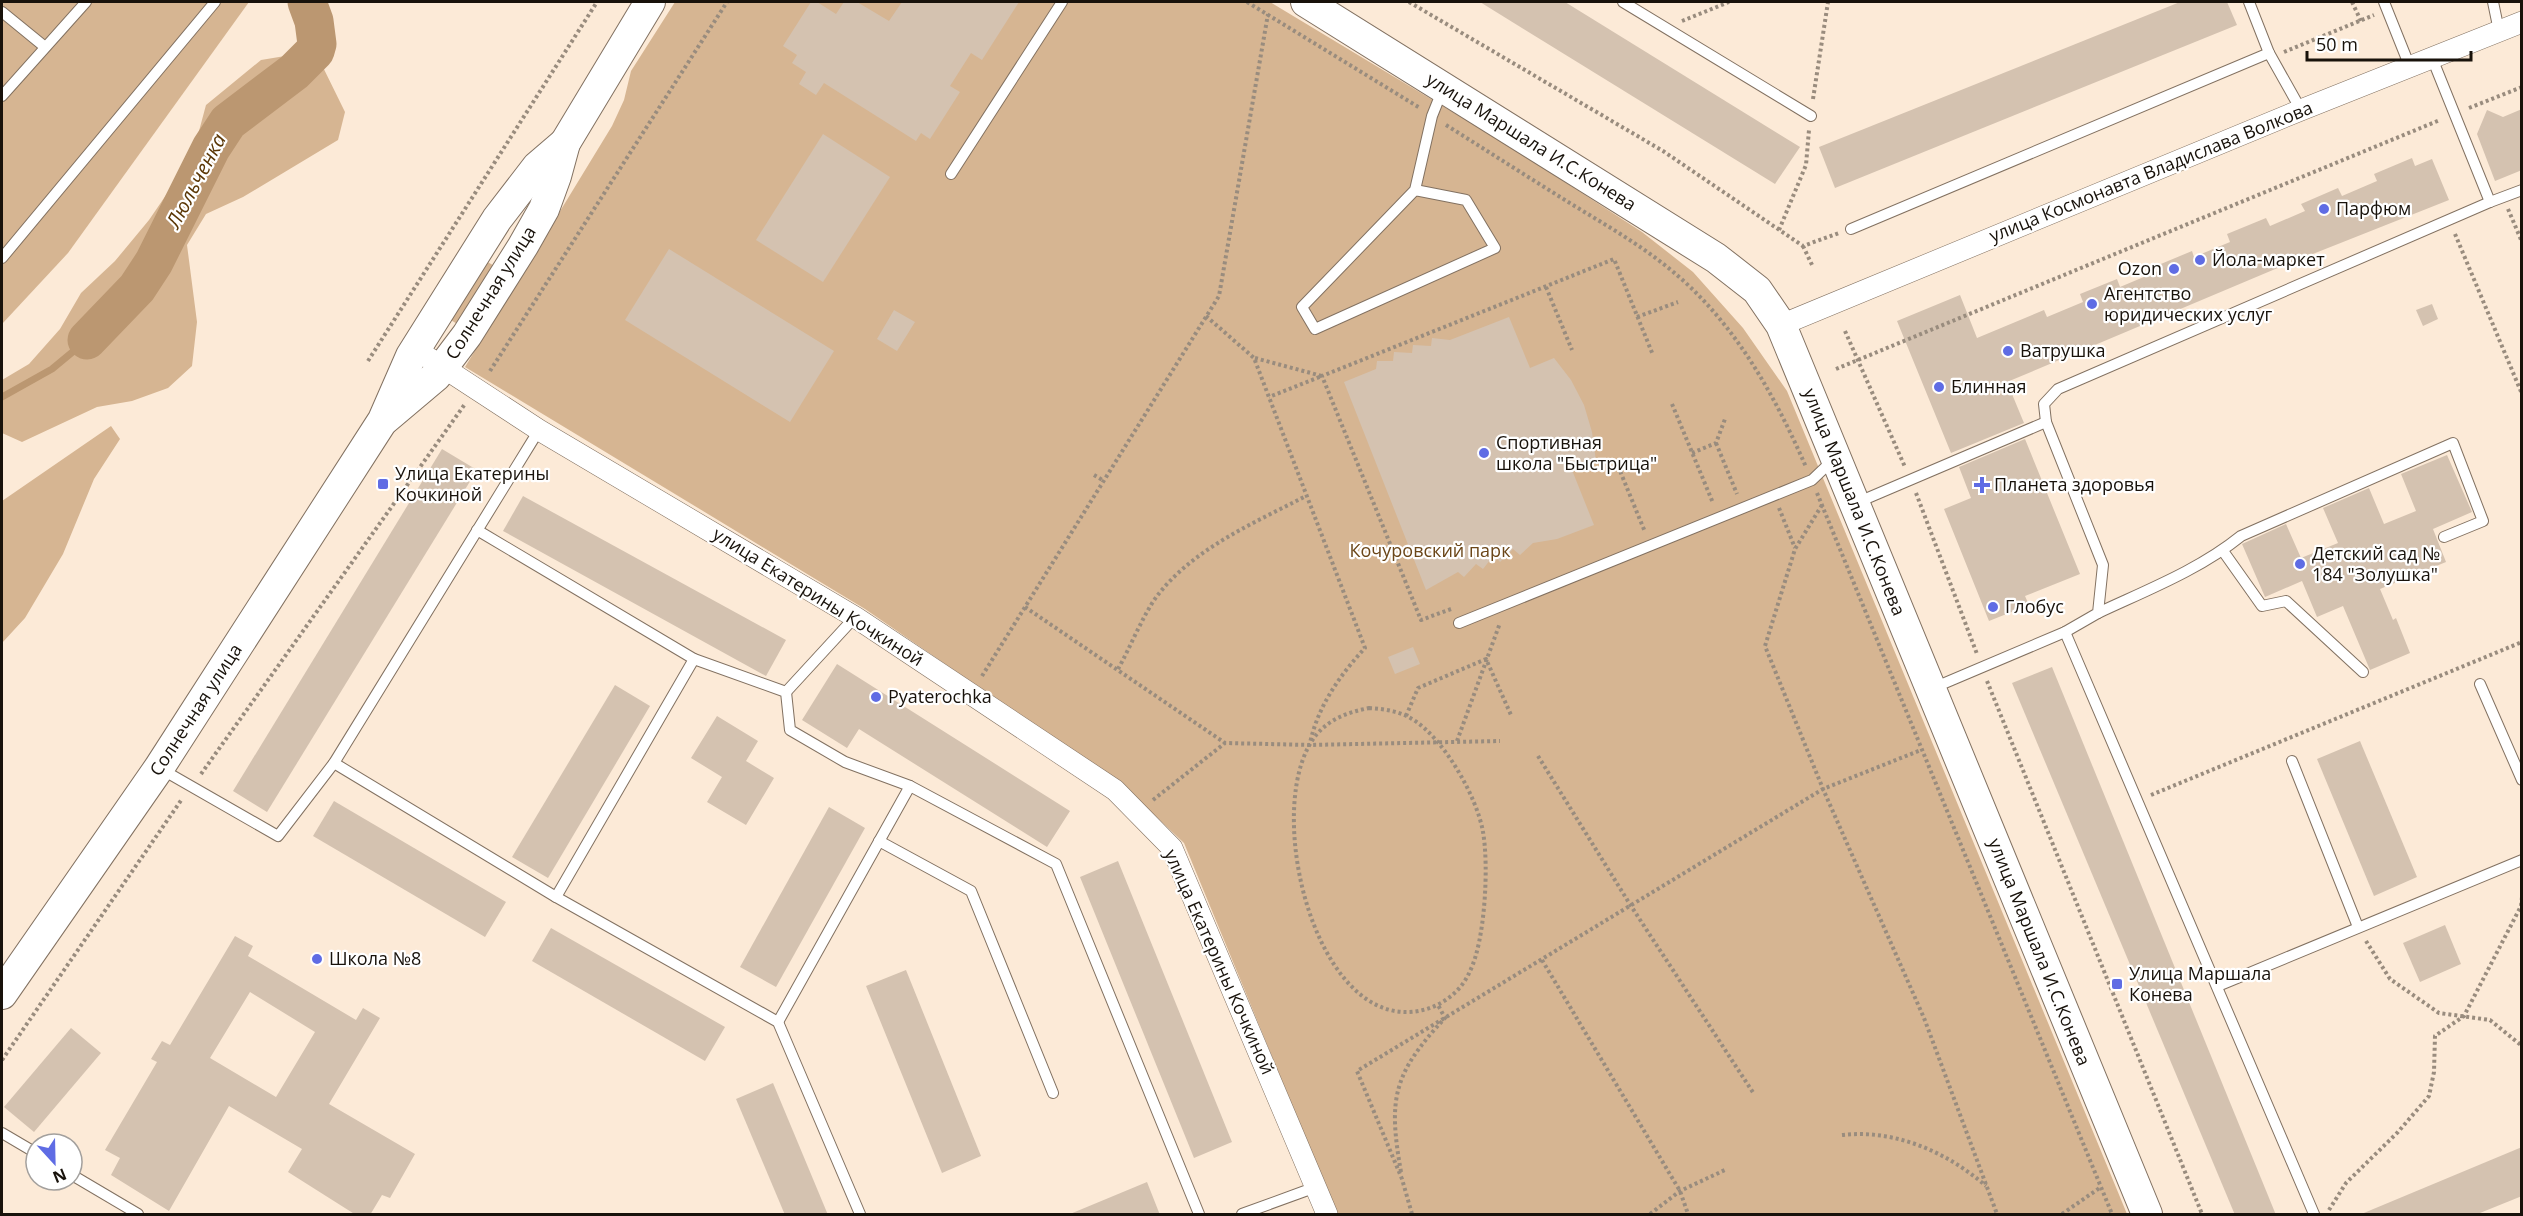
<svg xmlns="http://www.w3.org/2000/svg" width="2523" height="1216" font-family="'Open Sans',sans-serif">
<rect width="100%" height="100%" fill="#fcead7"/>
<g fill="#d6b592">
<polygon points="2,2 249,2 68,253 2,324"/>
<polygon points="675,2 1270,2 1514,149 1642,232 1693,272 1743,328 1787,391 2127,1214 1337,1214 1184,843 1127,789 865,609 465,367 612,126 624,100 631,71"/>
<polygon points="315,51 345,112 338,140 243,197 206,214 187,245 197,322 192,366 168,388 132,401 97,407 22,442 2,433 2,380 29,364 60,329 81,293 115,261 149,220 192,157 206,105 261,60"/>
<polygon points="486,261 496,267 462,327 446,317"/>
<polygon points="111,426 120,439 94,479 63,554 25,618 2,643 2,501"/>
</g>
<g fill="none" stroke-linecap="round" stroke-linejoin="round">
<polyline stroke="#bb9771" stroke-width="7" points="2,397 52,369 87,340"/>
<polyline stroke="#bb9771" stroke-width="39" points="87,340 137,288 154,262 211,148 228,122 294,72 315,51 317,44 314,21 307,2"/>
</g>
<g fill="#d4c2b0" fill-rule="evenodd">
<polygon points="811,2 817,2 836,14 844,2 857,2 889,21 902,2 1019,2 982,60 971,53 950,86 960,92 930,139 921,133 916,141 824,83 816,95 799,84 806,72 792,63 797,55 783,46"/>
<polygon points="1480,2 1565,2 1800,147 1775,184"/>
<polygon points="2180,2 2227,2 2237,25 1835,188 1819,147"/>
<polygon points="2522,109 2522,170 2495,181 2477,134 2487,110 2503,117"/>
<polygon points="823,134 890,177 823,282 756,240"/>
<polygon points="2412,158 2415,166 2432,159 2449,200 2280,267 2007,382 2024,423 1951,453 1897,321 1960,295 1977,338 2044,310 2047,317 2083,302 2080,294 2117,279 2120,287 2158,271 2156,266 2192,251 2194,257 2230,242 2227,234 2266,218 2270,226 2305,211 2301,204 2338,188 2342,196 2377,181 2374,174"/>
<polygon points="669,249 834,351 790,422 625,320"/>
<polygon points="2432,304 2438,319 2423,326 2416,310"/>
<polygon points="894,310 915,322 897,351 877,339"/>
<polygon points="1509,317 1530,368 1554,358 1571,380 1584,405 1592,432 1596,461 1572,470 1594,525 1557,539 1533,543 1520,555 1513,549 1500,562 1494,555 1483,569 1476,564 1464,577 1458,572 1426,590 1344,382 1376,369 1377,361 1393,361 1394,352 1412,353 1413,345 1431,346 1432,338 1450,340"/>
<polygon points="2025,439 2080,574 2025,596 2029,605 1989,621 1944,509 1971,498 1959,467"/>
<polygon points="442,449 477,470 267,812 233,791"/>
<polygon points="2447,455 2472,512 2433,529 2446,562 2380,589 2393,620 2396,618 2410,653 2370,670 2343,606 2317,617 2302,581 2265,597 2242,544 2286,524 2301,558 2338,543 2323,508 2369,488 2384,524 2416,511 2401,474"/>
<polygon points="523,496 786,640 766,676 503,531"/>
<polygon points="1413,647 1420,664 1395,674 1388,657"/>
<polygon points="837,664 1070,811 1047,847 859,729 847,748 802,720"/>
<polygon points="2052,667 2276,1215 2235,1215 2012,683"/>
<polygon points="615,685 650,706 548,878 512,857"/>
<polygon points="717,716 758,741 746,761 774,778 746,825 707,802 722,777 691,758"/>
<polygon points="2360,741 2417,877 2374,896 2317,759"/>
<polygon points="334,801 506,902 485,937 313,836"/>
<polygon points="829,807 865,828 776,987 740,967"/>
<polygon points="1118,861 1232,1142 1194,1158 1080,877"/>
<polygon points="2445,925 2461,964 2420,982 2403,943"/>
<polygon points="551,928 725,1027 705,1061 532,961"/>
<path d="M235,936l18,10 -5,10 108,64 7,-12 17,10 -51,86 86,50 -25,44 -8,-3 -12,20h-14l-68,-43 14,-23 -73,-43 -60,105 -58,-36 9,-17 -15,-8 52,-88 -6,-3 11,-18 8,4zM250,992l65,40 -39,65 -66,-39z"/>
<polygon points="906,970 981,1156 942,1173 866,986"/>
<polygon points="71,1028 101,1053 34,1132 4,1107"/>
<polygon points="773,1083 828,1215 785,1215 736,1099"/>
<polygon points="2522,1147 2522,1196 2475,1215 2359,1215"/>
<polygon points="1147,1182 1160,1215 1070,1215 1070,1214"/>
</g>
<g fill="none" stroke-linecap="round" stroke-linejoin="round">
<g stroke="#827161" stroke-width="12">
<g id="service">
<polyline points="1623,2 1811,116"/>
<polyline points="2249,2 2269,53 2301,110"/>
<polyline points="2384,2 2410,67"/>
<polyline points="2493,2 2499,31"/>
<polyline points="2,12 45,47"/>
<polyline points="2432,58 2490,202"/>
<polyline points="2,96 86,2"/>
<polyline points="951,174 1062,2"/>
<polyline points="1415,190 1466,200 1495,248 1315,329 1302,307 1415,190 1432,116 1442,91"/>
<polyline points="1851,229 2269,53"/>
<polyline points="2,258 215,2"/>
<polyline points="1856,503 2046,422"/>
<polyline points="477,530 694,659 786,692 790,730 845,762 910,786 1056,864 1199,1214"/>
<polyline points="2223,551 2262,606 2286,601 2363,672"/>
<path d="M2098,613c49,-23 101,-43 143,-77l212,-93 30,78 -39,16"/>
<polyline points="1459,623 1812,480 1834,459"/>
<polyline points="2065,632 2314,1214"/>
<polyline points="2480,684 2522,780"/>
<polyline points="1933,688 2065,632 2098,613 2103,565 2046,422 2044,404 2058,389 2490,202 2522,190"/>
<polyline points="786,692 855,617"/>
<polyline points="2292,761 2358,927"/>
<polyline points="334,763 556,897 778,1022 860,1214"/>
<polyline points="161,769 278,836 334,763 539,430"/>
<polyline points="879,841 971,891 1053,1093"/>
<polyline points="556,897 694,659"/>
<polyline points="2218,986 2522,860"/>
<polyline points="778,1022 910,786"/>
<polyline points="2,1133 36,1153"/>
<polyline points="72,1175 138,1214"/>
<polyline points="1242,1214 1316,1187"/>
</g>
</g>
<g stroke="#827161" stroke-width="22">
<g id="minor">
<polyline points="1781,325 2301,110 2522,22"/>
<polyline points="415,349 539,430 855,617 1115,790 1172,848 1327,1214"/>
</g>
</g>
<g stroke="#827161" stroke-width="32">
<g id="secondary">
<polyline points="1306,2 1716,258 1757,290 1781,325 2147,1214"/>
<polyline points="385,419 436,376 467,335 523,246 544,209 556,176 565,143 650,2"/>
<polyline points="2,994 159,768 383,420 411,356 497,219 537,167 565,143"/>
</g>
</g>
<g stroke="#998c7e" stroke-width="4" stroke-dasharray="3 3" stroke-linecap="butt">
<polyline points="1247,2 1420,108"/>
<polyline points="1409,2 1663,151 1803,246 1839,233"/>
<polyline points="2352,2 2361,21"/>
<polyline points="1682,21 1729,2"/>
<polyline points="2284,52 2374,15"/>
<polyline points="1813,99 1828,2"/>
<polyline points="2469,108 2522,87"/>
<path d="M1446,125c43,27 85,54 127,80 36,22 73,43 105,71 59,51 97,120 128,191"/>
<polyline points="2508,209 2522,242"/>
<polyline points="1779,230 1806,165 1809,130"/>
<polyline points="2455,234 2522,394"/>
<polyline points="1803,246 1813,267"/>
<polyline points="1546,287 1572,350"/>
<path d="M1206,316l48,42 111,290c-25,27 -47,58 -55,95"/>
<polyline points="1637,317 1678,302"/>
<polyline points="1845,331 1905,467"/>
<polyline points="1255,358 1322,376 1269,397"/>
<polyline points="368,361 597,2"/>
<polyline points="1836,369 2440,120"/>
<polyline points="490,371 727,2"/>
<polyline points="1672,404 1713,503"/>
<polyline points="1716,443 1737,494"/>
<polyline points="1692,453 1716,443 1725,419"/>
<polyline points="1618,466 1645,532"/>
<polyline points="1094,475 1104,481"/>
<polyline points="1817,493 2112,1214"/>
<polyline points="1916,493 1977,654"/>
<polyline points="1822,505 1795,549 1765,646 1823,789 1924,1018 1997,1214"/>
<polyline points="1779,508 1795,548"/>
<polyline points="1025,607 1225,743"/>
<polyline points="1451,609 1421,620 1322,376 1614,259 1653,355"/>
<path d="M1118,669c12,-21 25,-54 39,-73 37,-48 97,-73 149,-100"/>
<polyline points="982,676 1219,296 1268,14"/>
<polyline points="1987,681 2202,1214"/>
<path d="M1369,708c15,1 30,3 43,11 32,19 65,78 71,113 6,34 2,109 -13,139 -10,24 -35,40 -61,41 -99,4 -147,-213 -92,-278 14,-16 32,-22 52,-26z"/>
<polyline points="1406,716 1418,688 1486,659 1511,715"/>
<polyline points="1457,741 1500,623"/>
<polyline points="1538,756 1631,906 1754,1094"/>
<polyline points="201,774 465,404"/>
<polyline points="2151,795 2522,642"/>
<polyline points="1153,800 1225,743 1310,745 1500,741"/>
<polyline points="2366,941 2390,979 2439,1013 2490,1020 2522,1046"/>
<polyline points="1542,960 1680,1191 1688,1214"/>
<polyline points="2,1060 182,799"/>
<path d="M1842,1135c53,-6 105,17 144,51"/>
<path d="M1401,1172c-13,-74 -8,-98 44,-154l-7,-13"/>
<polyline points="2329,1210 2346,1183 2398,1132 2429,1096 2434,1072 2435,1036 2464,1016 2521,906 2522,897"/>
<polyline points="1412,1214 1402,1179 1357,1071 1823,789 1921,750"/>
<polyline points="1650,1214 1680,1191 1727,1169"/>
<polyline points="2062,1214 2101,1187"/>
</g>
<use href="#service" stroke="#fff" stroke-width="10"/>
<use href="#minor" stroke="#fff" stroke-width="21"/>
<use href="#secondary" stroke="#fff" stroke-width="30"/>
</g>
<g fill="#5f6ce4" stroke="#fff" stroke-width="2">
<circle cx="2324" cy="209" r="6"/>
<circle cx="2200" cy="260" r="6"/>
<circle cx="2174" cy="269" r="6"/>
<circle cx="2092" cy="304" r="6"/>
<circle cx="2008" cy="351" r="6"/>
<circle cx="1939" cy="387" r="6"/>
<circle cx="1484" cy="453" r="6"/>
<rect x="377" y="478" width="12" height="12" rx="3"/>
<path d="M1979 476h6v6h6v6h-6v6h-6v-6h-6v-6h6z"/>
<circle cx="2300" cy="564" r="6"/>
<circle cx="1993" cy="607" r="6"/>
<circle cx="876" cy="697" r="6"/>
<circle cx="317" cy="959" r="6"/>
<rect x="2111" y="978" width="12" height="12" rx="3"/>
</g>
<g text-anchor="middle" stroke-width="4.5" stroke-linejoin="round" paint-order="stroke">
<g font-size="18" fill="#18120b" stroke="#fff">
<text transform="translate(1531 142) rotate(32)" y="6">улица Маршала И.С.Конева</text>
<text transform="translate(2151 172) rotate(-22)" y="6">улица Космонавта Владислава Волкова</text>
<text transform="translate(491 293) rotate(-58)" y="6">Солнечная улица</text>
<text transform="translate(1854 502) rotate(68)" y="6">улица Маршала И.С.Конева</text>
<text transform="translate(818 597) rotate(32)" y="6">улица Екатерины Кочкиной</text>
<text transform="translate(196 710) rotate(-57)" y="6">Солнечная улица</text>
<text transform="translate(2039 952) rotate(68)" y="6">улица Маршала И.С.Конева</text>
<text transform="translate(1219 962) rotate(66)" y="6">улица Екатерины Кочкиной</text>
</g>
<g font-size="18" fill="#18120b" stroke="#fff" text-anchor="start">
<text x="2336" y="215">Парфюм</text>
<text x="2212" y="266">Йола-маркет</text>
<text x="2162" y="275" text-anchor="end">Ozon</text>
<text x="2104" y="300">Агентство<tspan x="2104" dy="21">юридических услуг</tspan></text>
<text x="2020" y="357">Ватрушка</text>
<text x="1951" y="393">Блинная</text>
<text x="1496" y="449">Спортивная<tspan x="1496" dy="21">школа "Быстрица"</tspan></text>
<text x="395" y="480">Улица Екатерины<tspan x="395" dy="21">Кочкиной</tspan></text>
<text x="1994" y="491">Планета здоровья</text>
<text x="2312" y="560">Детский сад №<tspan x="2312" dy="21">184 "Золушка"</tspan></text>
<text x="2005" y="613">Глобус</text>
<text x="888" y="703">Pyaterochka</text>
<text x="329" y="965">Школа №8</text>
<text x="2129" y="980">Улица Маршала<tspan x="2129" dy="21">Конева</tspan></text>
</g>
<g font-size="18" fill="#6b4618" stroke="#fff">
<text x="1430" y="557">Кочуровский парк</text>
</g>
<g font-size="20" font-style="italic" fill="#5b3706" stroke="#fff">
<text transform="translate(196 181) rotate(-62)" y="7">Люльченка</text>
</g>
</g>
<rect width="2523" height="1216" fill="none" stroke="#18120b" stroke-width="6"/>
<g transform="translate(54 1162) rotate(158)"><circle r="28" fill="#ffffff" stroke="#a3a09d" stroke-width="1.5"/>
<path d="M0-4.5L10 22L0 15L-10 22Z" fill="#5f6ce4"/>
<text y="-9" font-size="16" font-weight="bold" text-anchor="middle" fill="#18120b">N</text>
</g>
<path d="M2307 51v9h164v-9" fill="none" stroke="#18120b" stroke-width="3"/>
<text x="2316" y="51" font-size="18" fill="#18120b" stroke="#ffffff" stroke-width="4.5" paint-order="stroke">50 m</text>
</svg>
